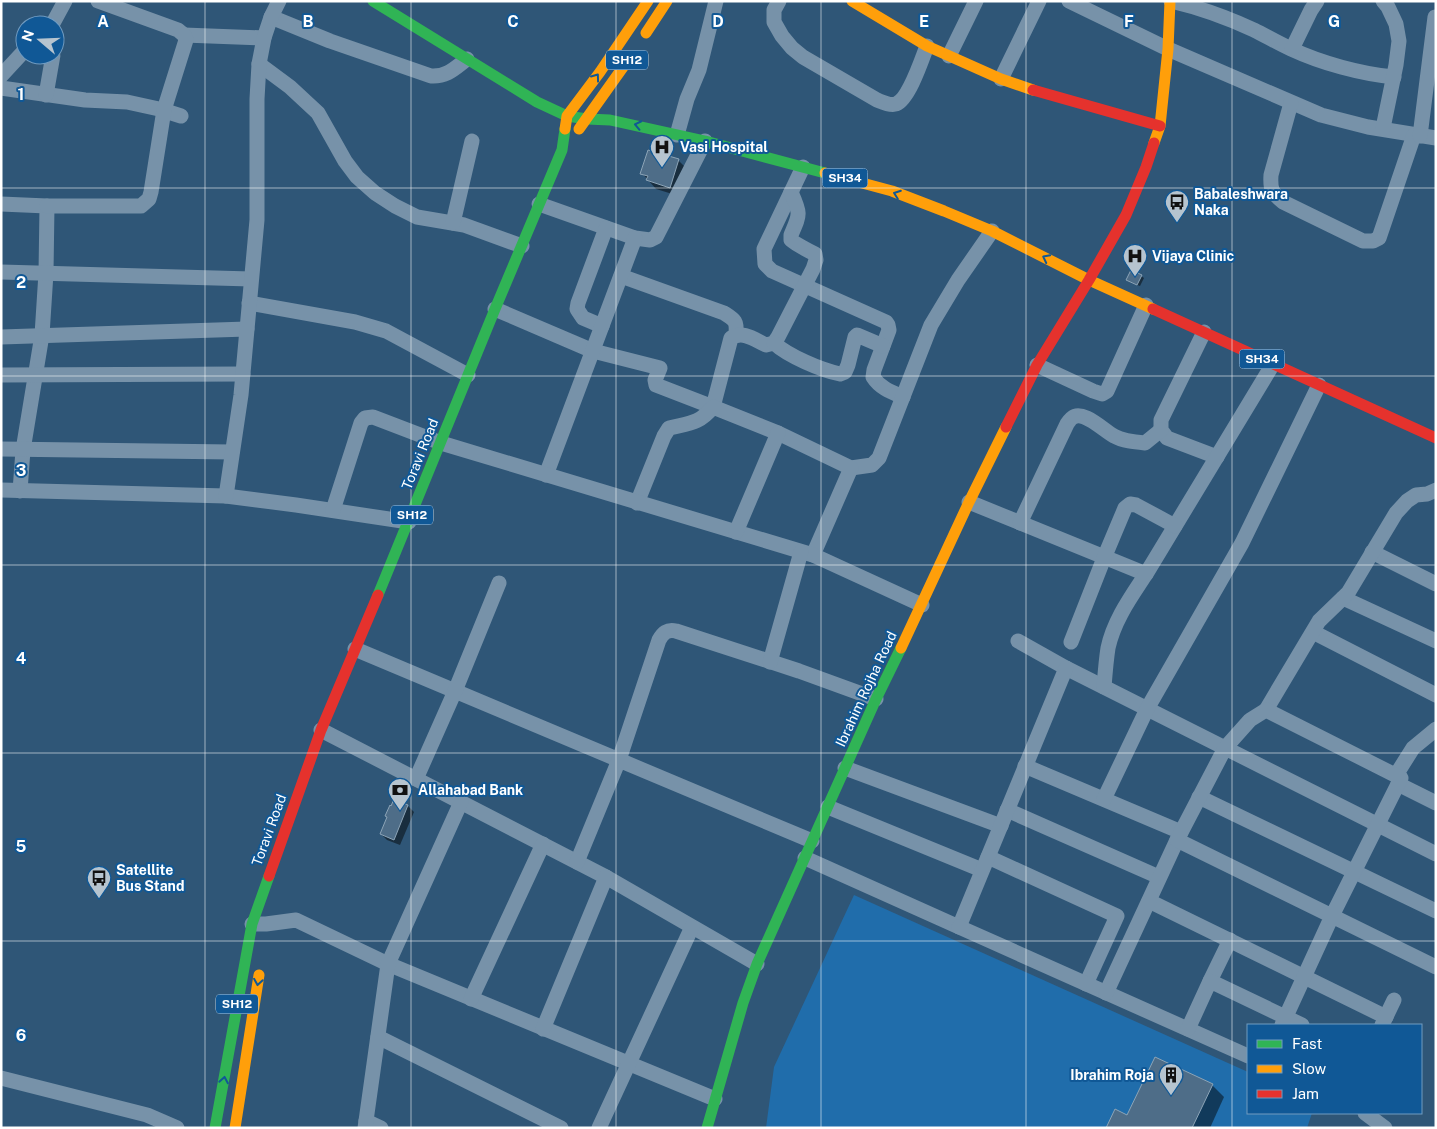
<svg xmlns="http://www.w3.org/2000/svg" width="1437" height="1129" font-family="'Public Sans',sans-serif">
<rect width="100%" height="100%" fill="#2f5677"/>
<polygon fill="#206dab" points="854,895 1248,1072 1248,1113 1312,1113 1307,1128 766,1128 774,1067"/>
<g fill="#0007">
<polygon points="678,160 687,169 679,196 656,189 642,173"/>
<polygon points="1141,276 1144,278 1140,286 1130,282"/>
<polygon points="395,801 408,806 414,812 400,845 387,840 381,834"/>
<polygon points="1212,1085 1224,1097 1210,1128 1108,1128 1128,1117"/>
</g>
<g fill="#4e6d88" stroke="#8ca4b7">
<polygon points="648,150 679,159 670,188 646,180 648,176 640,174"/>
<polygon points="1131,270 1142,275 1137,285 1126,280"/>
<polygon points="394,799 408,805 394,840 380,834 387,817 385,816 390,805 391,806"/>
<polygon points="1155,1057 1213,1084 1192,1128 1106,1128 1115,1109 1127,1115"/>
</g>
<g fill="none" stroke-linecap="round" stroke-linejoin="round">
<g stroke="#7792a9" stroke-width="15">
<path d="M779,1l-5,9v12l8,14 10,12 11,9 74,43c5,2 13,6 19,4 13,-5 26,-45 31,-58"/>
<polyline points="1069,1 1168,49 1321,115 1368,127 1436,138"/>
<path d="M1171,1c30,7 55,16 83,29 12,6 24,13 37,19 30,14 70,25 103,28"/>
<path d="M271,17l59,24 101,35c16,1 24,-8 36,-17"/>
<polyline points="52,25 65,1"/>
<polyline points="184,35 264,38"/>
<polyline points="1292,49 1311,10 1317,1"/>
<polyline points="949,56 976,1"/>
<polyline points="259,64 290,87 318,113 345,161 357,177 375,193 395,206 417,217 464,225 522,246"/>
<polyline points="1,76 25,50"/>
<polyline points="1001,79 1039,1"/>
<polyline points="1,88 85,100 127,102 159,109 181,116"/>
<polyline points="46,95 53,55"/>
<path d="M1291,103l-20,72c-1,15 1,18 12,27l80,39h10l6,-3 35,-103"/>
<polyline points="1383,128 1396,65 1399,41 1396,24 1388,7 1383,1"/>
<polyline points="677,135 687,99 699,70 716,1"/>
<polyline points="1420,136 1435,17"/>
<path d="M803,167l-39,82 1,15 7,7 114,51 2,3 1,5 -15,40 -1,7c7,11 18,15 30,20"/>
<polyline points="1,204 47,206 46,273 42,335 23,450 20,491"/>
<polyline points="539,204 635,238 650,240 656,237 705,141"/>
<polyline points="47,206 141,206 149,199 151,192 164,110 186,40 184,35 178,30 98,1"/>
<polyline points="453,223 472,141"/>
<polyline points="1,272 251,279"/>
<path d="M621,276l103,37c11,7 13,8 12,21"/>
<polyline points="249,303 355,322 386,331 468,375"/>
<path d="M495,309l98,42 67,17 -5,12 1,5 57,22 18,-69c12,-8 24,2 35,7l8,-2 4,-6 35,-68 3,-9 -1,-6c-4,-2 -23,-12 -24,-14 0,-1 0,-3 0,-5 9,-21 10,-21 0,-43"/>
<polyline points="602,326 583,318 577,309 578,303 606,228"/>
<polyline points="1204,332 1161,420 1161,430 1167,438 1217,457"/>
<polyline points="1,337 247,329"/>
<path d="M774,343c14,13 47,27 66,31l5,-2 3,-7 7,-28 2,-2 26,11"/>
<polyline points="1037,365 1093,391 1102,394 1107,391 1146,305"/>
<polyline points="1,375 243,374"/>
<polyline points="1,449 232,452"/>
<polyline points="851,468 872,465 879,458 931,325 958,280 992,231"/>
<polyline points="546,475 635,238"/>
<polyline points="1,490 226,496 296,505 409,522"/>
<polyline points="226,496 241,395 257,220 257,99 259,64 264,38 271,17 279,1"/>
<polyline points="969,502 1146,574 1273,364"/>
<path d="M637,503l27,-67 5,-8c21,-5 30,-4 44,-21l65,26 73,35 -38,87"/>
<polyline points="333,510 361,423 365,418 373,417 441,443 813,555 922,605"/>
<path d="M1020,523l47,-99c0,0 4,-6 5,-6 11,-9 32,13 42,18 9,5 20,6 31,7l16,-13"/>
<polyline points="736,532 778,433"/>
<polyline points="1372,552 1436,584"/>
<polyline points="1343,598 1436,641"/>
<polyline points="1313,632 1436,695"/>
<polyline points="1018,641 1066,668 1436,854"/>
<polyline points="1071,642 1104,558 1125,508 1130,504 1136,505 1175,526"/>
<path d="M355,649l264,111 40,-120c4,-7 8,-11 17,-9l123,40 77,28"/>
<polyline points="770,662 801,552"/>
<path d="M1104,687c1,-13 2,-26 4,-39 6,-28 23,-51 38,-74"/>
<polyline points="1266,710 1319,621 1348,593 1396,513 1407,501 1416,495 1427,494 1436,490"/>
<polyline points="321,730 606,877 757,964"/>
<polyline points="1025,766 1181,832"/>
<polyline points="845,768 1001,826"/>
<polyline points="1396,775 1413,748 1436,729"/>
<polyline points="416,779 455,691 499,583"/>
<polyline points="1398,784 1436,803"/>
<polyline points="1199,797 1436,911"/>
<polyline points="1104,799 1147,709 1242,543 1319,385"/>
<polyline points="828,807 982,870"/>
<polyline points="1007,810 1159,877"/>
<polyline points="988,857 1117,916 1086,984"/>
<polyline points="805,858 959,927 1066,668"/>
<polyline points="577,862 619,760 812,841"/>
<polyline points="1149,901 1386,1017"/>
<polyline points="252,924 266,924 296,920 388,964 715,1099"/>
<polyline points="959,927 1248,1056"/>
<polyline points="1210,981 1230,940"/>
<polyline points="1106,993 1177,840"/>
<polyline points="471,999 543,844"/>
<polyline points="1282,1025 1332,916 1401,778 1266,710 1250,720 1225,748 1177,840 1436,967"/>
<polyline points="1382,1025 1394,1000"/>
<polyline points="543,1029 606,877"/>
<polyline points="1188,1029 1210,981 1302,1025"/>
<polyline points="378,1037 561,1128"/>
<polyline points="1,1078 147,1115 177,1128"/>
<polyline points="1365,1113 1385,1128"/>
<polyline points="366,1121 381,1128"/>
<polyline points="365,1128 388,964 461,802"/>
<polyline points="599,1128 692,927"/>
</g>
<g stroke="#30b455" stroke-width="11">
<polyline points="373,1 537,102 567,116 587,119 610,120 705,141 825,173"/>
<polyline points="378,595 495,309 562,150 565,129"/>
<polyline points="215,1128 252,924 269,876"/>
<polyline points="707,1128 743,1003 757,964 876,699 901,648"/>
</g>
<g stroke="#ff9f0a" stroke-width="11">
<polyline points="852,1 927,46 1001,79 1033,90"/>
<polyline points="646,33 667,1"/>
<polyline points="565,129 567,116 600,72 648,1"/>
<polyline points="579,129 626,63"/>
<polyline points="1154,143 1160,126 1168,49 1170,1"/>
<polyline points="825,173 892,191 944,211 992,231 1089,280 1153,309"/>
<polyline points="901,648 969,502 1006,427"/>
<polyline points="235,1128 259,975"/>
</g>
<g stroke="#e5322d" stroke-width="11">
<polyline points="1033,90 1160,126"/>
<polyline points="1153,309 1436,438"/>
<polyline points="1006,427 1037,365 1089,280 1126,215 1146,167 1154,143"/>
<polyline points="269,876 321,730 378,595"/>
</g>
</g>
<defs><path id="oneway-chevron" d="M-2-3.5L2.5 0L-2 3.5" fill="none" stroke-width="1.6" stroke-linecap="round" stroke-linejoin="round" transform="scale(1.25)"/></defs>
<g stroke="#105896">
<use href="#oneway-chevron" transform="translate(596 77) rotate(-54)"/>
<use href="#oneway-chevron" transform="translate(638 125) rotate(-168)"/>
<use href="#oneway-chevron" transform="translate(897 194) rotate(-160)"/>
<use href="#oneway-chevron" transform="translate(1046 258) rotate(-153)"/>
<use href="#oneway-chevron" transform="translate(258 982) rotate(99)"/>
<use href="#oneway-chevron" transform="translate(224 1080) rotate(-80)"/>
</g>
<path fill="none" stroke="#fff" stroke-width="1" stroke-opacity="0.55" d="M205,1v1127M411,1v1127M616,1v1127M821,1v1127M1026,1v1127M1232,1v1127M1,188h1435M1,376h1435M1,565h1435M1,753h1435M1,941h1435"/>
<defs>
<g id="hospital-pin" transform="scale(1.25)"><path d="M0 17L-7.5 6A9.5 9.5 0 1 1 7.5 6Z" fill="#b6c4cf" stroke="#105896"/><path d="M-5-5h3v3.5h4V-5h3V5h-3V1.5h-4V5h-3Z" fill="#111"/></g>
<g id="bus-pin" transform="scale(1.25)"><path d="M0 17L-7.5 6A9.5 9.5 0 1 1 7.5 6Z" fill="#b6c4cf" stroke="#105896"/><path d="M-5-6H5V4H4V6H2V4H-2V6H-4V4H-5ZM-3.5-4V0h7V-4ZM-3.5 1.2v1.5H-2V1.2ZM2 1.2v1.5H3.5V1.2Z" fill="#111"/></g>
<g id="bank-pin" transform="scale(1.25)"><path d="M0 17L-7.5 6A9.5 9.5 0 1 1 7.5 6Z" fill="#b6c4cf" stroke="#105896"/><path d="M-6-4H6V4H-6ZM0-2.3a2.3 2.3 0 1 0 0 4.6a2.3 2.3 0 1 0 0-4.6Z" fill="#111"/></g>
<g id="building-pin" transform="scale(1.25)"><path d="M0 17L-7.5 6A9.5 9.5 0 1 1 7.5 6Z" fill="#b6c4cf" stroke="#105896"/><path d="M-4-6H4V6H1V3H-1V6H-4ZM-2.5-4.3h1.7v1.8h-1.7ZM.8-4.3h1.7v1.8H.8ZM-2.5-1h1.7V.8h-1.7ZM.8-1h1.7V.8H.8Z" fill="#111"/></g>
</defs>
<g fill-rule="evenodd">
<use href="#hospital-pin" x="662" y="147"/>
<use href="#bus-pin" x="1177" y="202"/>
<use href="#hospital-pin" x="1135" y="256"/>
<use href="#bank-pin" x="400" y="790"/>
<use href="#bus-pin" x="99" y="878"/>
<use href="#building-pin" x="1171" y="1075"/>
</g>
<g text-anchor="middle" stroke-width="4" stroke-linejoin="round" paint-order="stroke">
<g fill="#105896" stroke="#b7cde0" stroke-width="1">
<rect x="606" y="50.5" width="42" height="19" rx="4"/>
<rect x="822.5" y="168.5" width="45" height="19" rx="4"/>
<rect x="1239.5" y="349.5" width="45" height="19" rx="4"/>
<rect x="391" y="505.5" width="42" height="19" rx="4"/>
<rect x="216" y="994.5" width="42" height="19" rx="4"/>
</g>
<g font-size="12" font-weight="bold" fill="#fff">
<text x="627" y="64">SH12</text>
<text x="845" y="182">SH34</text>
<text x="1262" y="363">SH34</text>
<text x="412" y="519">SH12</text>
<text x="237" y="1008">SH12</text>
</g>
<g font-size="14" font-weight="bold" fill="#fff" stroke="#105896" text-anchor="start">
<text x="680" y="152">Vasi Hospital</text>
<text x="1194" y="199">Babaleshwara<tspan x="1194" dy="16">Naka</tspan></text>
<text x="1152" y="261">Vijaya Clinic</text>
<text x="418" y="795">Allahabad Bank</text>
<text x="116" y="875">Satellite<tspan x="116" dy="16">Bus Stand</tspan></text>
<text x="1154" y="1080" text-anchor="end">Ibrahim Roja</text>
</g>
<g font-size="14" fill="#fff" stroke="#105896">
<text transform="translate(420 454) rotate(-68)" y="5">Toravi Road</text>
<text transform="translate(866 689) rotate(-65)" y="5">Ibrahim Rojha Road</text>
<text transform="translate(269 830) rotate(-70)" y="5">Toravi Road</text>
</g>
</g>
<g font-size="16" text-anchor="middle" font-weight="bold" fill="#fff" stroke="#105896" stroke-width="4" stroke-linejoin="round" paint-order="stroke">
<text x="103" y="27">A</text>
<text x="308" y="27">B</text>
<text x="513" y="27">C</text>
<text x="718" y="27">D</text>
<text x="924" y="27">E</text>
<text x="1129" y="27">F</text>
<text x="1334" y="27">G</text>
<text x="21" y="100">1</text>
<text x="21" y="288">2</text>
<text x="21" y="476">3</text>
<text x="21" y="664">4</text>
<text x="21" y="852">5</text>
<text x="21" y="1041">6</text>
</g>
<rect width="1437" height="1129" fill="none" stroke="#ffffff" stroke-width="5"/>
<rect x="1247" y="1024" width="175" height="90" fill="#105896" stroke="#709bc0"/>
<rect x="1257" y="1040" width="25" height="8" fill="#30b455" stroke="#709bc0"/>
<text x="1292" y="1049" font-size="15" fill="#ffffff">Fast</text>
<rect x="1257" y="1065" width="25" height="8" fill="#ff9f0a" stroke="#709bc0"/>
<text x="1292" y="1074" font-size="15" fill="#ffffff">Slow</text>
<rect x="1257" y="1090" width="25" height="8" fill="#e5322d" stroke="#709bc0"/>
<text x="1292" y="1099" font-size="15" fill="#ffffff">Jam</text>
<g transform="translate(40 40) rotate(289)"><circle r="24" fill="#105896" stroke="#709bc0"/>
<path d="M0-4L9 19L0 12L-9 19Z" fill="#b6c4cf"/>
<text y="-8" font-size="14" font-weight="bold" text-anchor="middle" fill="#ffffff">N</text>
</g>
</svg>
